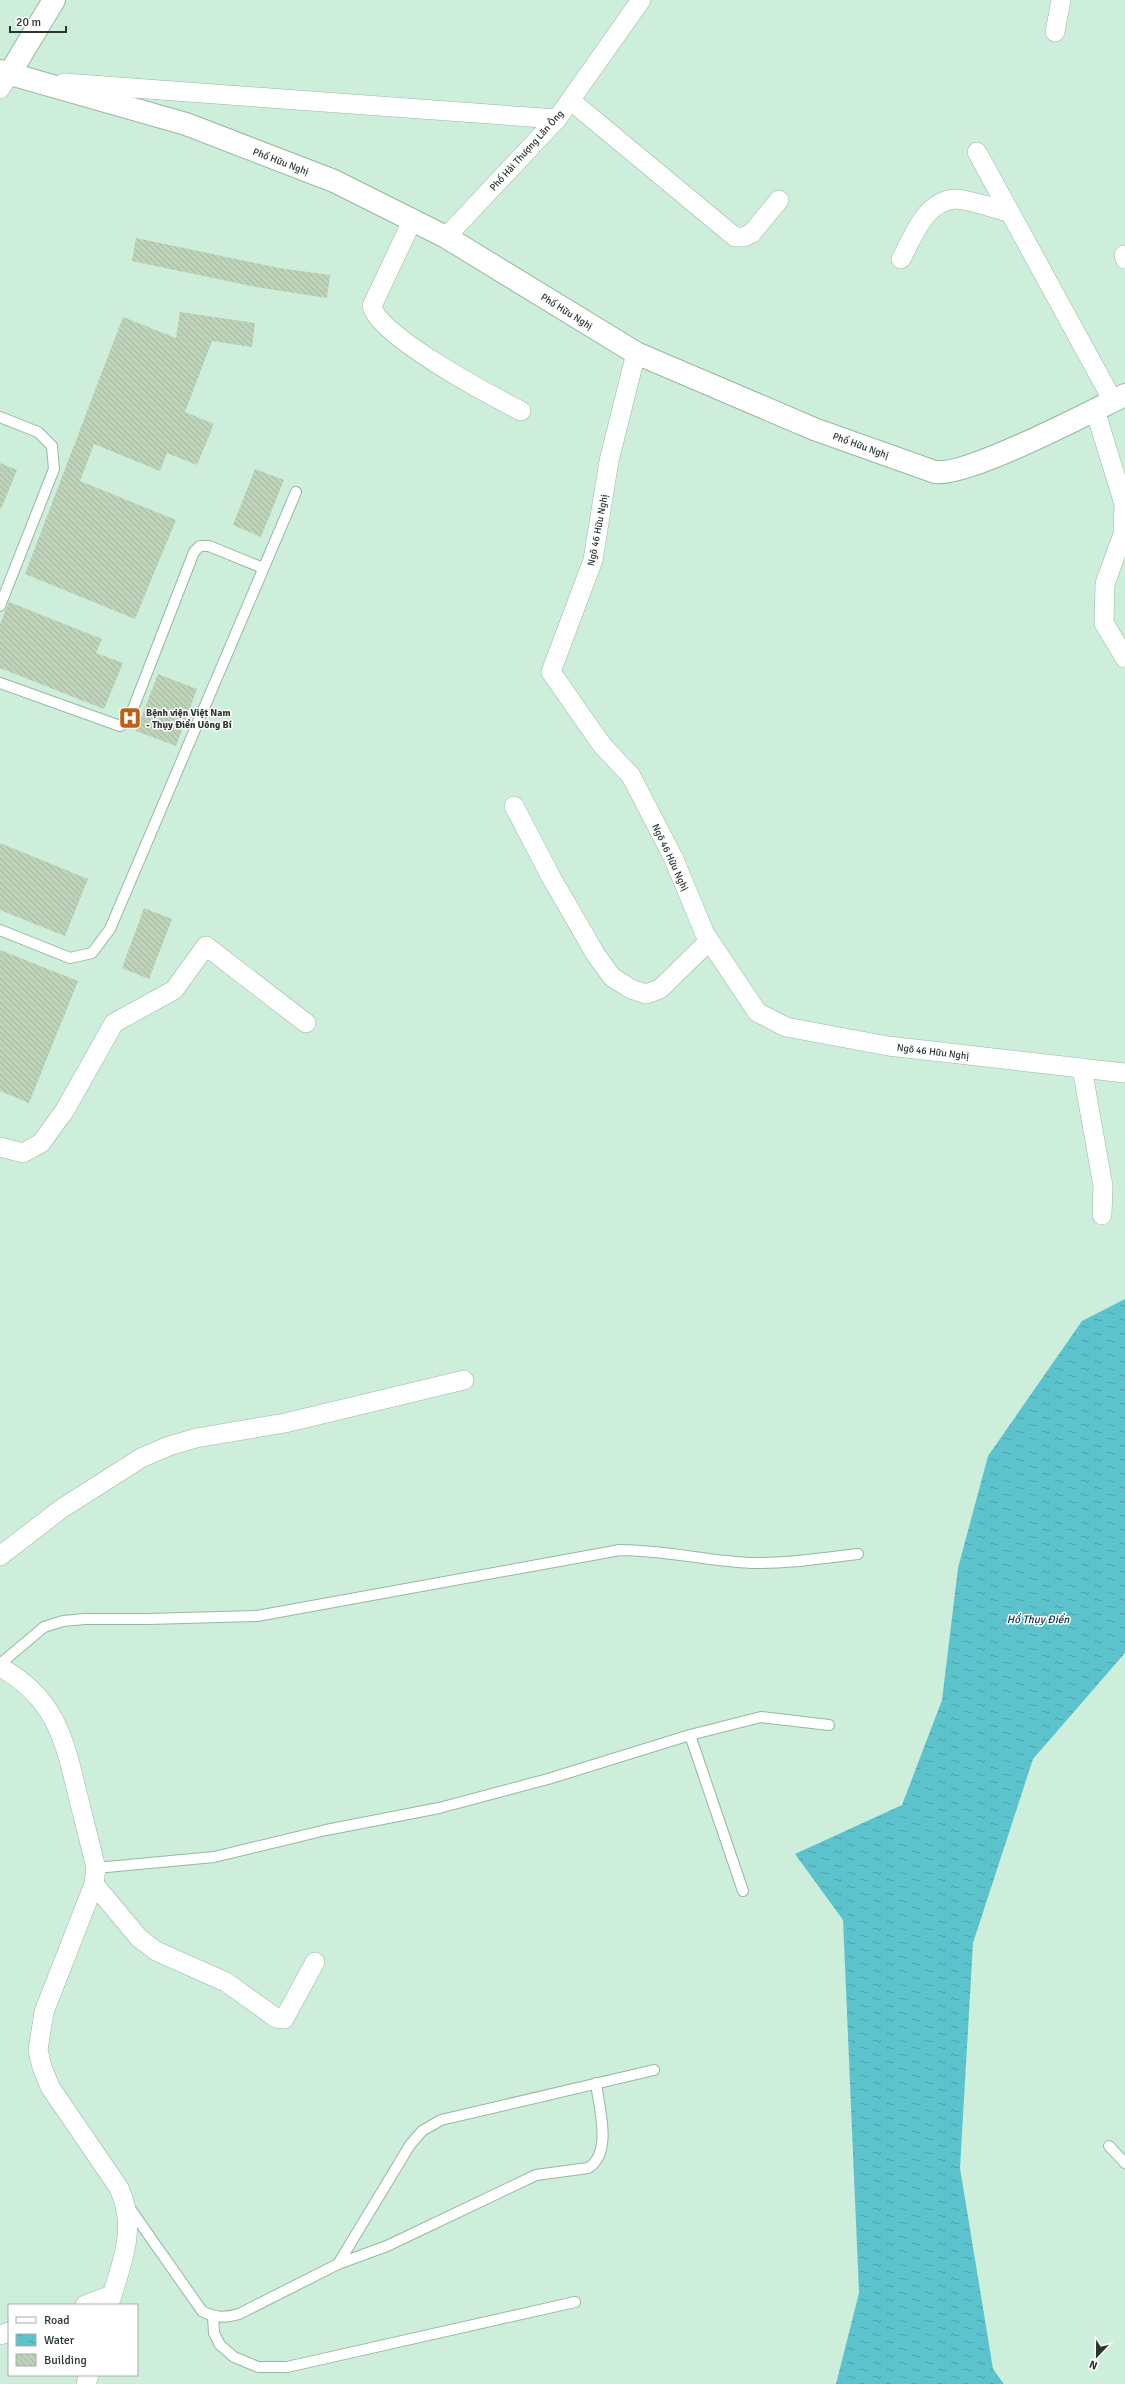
<svg xmlns="http://www.w3.org/2000/svg" width="1125" height="2384" font-family="Signika,sans-serif">
<defs>
<pattern id="water-ripples" width="26" height="14" patternUnits="userSpaceOnUse"><rect width="26" height="14" fill="#5cc3cd"/><path d="M2 4q2-2 4 0t4 0M15 11q2-2 4 0t4 0" fill="none" stroke="#4c9fa7"/></pattern>
<pattern id="building-back-hatch" width="6" height="6" patternUnits="userSpaceOnUse"><rect width="6" height="6" fill="#bdd2b7"/><path d="M-1 5l2 2M0 0l6 6M5-1l2 2" fill="none" stroke="#a2b59e"/></pattern>
</defs>
<rect width="100%" height="100%" fill="#cdeedb"/>
<polygon fill="url(#water-ripples)" points="1125,1299 1125,1653 1033,1759 973,1943 960,2168 993,2369 1004,2384 836,2384 859,2293 843,1920 795,1854 902,1805 942,1700 958,1568 988,1456 1082,1321"/>
<g fill="url(#building-back-hatch)">
<polygon points="136,238 279,268 330,275 327,298 256,287 132,261"/>
<polygon points="180,312 255,323 252,347 212,341 185,412 214,424 197,465 167,453 160,471 94,444 80,481 176,520 135,619 25,574 123,317 176,338"/>
<polygon points="0,463 17,470 1,509 0,509"/>
<polygon points="255,469 284,480 261,537 233,525"/>
<polygon points="9,602 102,639 96,653 123,663 104,709 0,668 0,624"/>
<polygon points="158,674 197,689 176,746 136,731"/>
<polygon points="0,843 88,879 65,936 0,910"/>
<polygon points="144,908 172,919 149,979 122,968"/>
<polygon points="0,950 78,981 29,1103 0,1091"/>
</g>
<g fill="none" stroke-linecap="round" stroke-linejoin="round">
<g stroke="#97b7a4" stroke-width="12">
<g id="lane">
<polyline points="0,417 38,432 52,446 54,469 0,606"/>
<polyline points="0,683 120,726 129,719 194,552 200,546 209,546 263,568"/>
<polyline points="0,930 70,958 92,953 110,929 296,492"/>
<path d="M0,1664l44,-37 19,-6 22,-2h63l109,-3 363,-66c44,0 87,11 131,13 36,1 71,-5 107,-9"/>
<polyline points="690,1735 743,1891"/>
<polyline points="96,1868 214,1857 326,1830 439,1808 548,1779 690,1735 761,1717 829,1725"/>
<polyline points="1109,2146 1125,2163"/>
<path d="M129,2207l73,104c13,7 23,7 37,3l99,-50 49,-18 149,-71 52,-7c25,-15 11,-60 8,-85"/>
<polyline points="338,2264 410,2145 422,2131 441,2120 654,2070"/>
<polyline points="213,2317 214,2333 220,2345 234,2357 258,2367 287,2367 575,2302"/>
</g>
</g>
<g stroke="#97b7a4" stroke-width="20">
<g id="street">
<polyline points="1055,32 1061,0"/>
<polyline points="64,83 557,119"/>
<polyline points="0,89 10,73"/>
<polyline points="570,100 735,237 744,237 752,233 779,200"/>
<polyline points="977,152 1113,401"/>
<path d="M413,219l-41,87c6,30 120,90 149,105"/>
<polyline points="446,237 557,119 641,0"/>
<polyline points="1124,255 1125,259"/>
<path d="M901,259c12,-22 24,-58 54,-60 12,0 41,10 54,13"/>
<polyline points="636,353 609,461 593,560 551,672 602,745 631,776 673,857 705,934 757,1012 786,1027 888,1046 1125,1073"/>
<polyline points="1095,410 1124,504 1123,534 1105,584 1104,623 1125,658"/>
<polyline points="514,806 551,877 596,955 612,977 631,989 646,994 660,989 709,941"/>
<polyline points="1082,1068 1103,1186 1102,1215"/>
<polyline points="0,1147 23,1153 41,1143 65,1110 114,1023 174,990 206,946 306,1023"/>
<polyline points="0,1556 61,1509 141,1458 169,1446 196,1438 285,1423 464,1380"/>
<path d="M0,1667c52,29 63,66 76,121 7,27 13,53 20,80l-2,16 -50,128 -6,38 4,17 8,20 69,101c19,41 2,77 -10,117"/>
<polyline points="94,1884 139,1938 156,1951 226,1982 276,2018 284,2019 315,1962"/>
<polyline points="85,2305 112,2295"/>
<polyline points="0,2335 9,2332"/>
<polyline points="86,2384 89,2375"/>
</g>
</g>
<g stroke="#97b7a4" stroke-width="24">
<g id="secondary">
<path d="M0,71l186,53 148,57 112,56 190,116 178,76 121,43c32,5 155,-60 190,-77"/>
<polyline points="10,73 54,0"/>
</g>
</g>
<use href="#lane" stroke="#fff" stroke-width="10"/>
<use href="#street" stroke="#fff" stroke-width="19"/>
<use href="#secondary" stroke="#fff" stroke-width="22"/>
</g>
<defs>
<g id="hospital-square" transform="scale(1.15)"><rect x="-9" y="-9" width="18" height="18" rx="4" fill="#bf5f1b" stroke="#fff"/><path d="M-5-5h3v3.5h4V-5h3V5h-3V1.5h-4V5h-3Z" fill="#fff"/></g>
</defs>
<g fill-rule="evenodd">
<use href="#hospital-square" x="130" y="718"/>
</g>
<g text-anchor="middle" stroke-width="3" stroke-linejoin="round" paint-order="stroke">
<g font-size="10" fill="#28352d" stroke="#fff">
<text transform="translate(526 150) rotate(-48)" y="4">Phố Hải Thượng Lãn Ông</text>
<text transform="translate(281 161) rotate(21)" y="4">Phố Hữu Nghị</text>
<text transform="translate(567 311) rotate(32)" y="4">Phố Hữu Nghị</text>
<text transform="translate(861 445) rotate(20)" y="4">Phố Hữu Nghị</text>
<text transform="translate(597 530) rotate(-79)" y="4">Ngõ 46 Hữu Nghị</text>
<text transform="translate(671 857) rotate(65)" y="4">Ngõ 46 Hữu Nghị</text>
<text transform="translate(933 1051) rotate(7)" y="4">Ngõ 46 Hữu Nghị</text>
</g>
<g font-size="10" font-weight="bold" fill="#28352d" stroke="#fff" text-anchor="start">
<text x="146" y="716">Bệnh viện Việt Nam<tspan x="146" dy="12">- Thụy Điển Uông Bí</tspan></text>
</g>
<g font-size="11" font-style="italic" fill="#003338" stroke="#fff">
<text x="1038" y="1623">Hồ Thụy Điển</text>
</g>
</g>
<rect x="8" y="2304" width="130" height="72" fill="#ffffff" stroke="#a9aeab"/>
<rect x="16" y="2317" width="20" height="6" fill="#ffffff" stroke="#a9aeab"/>
<text x="44" y="2324" font-size="12" fill="#28352d">Road</text>
<rect x="16" y="2334" width="20" height="12" fill="url(#water-ripples)" stroke="#a9aeab"/>
<text x="44" y="2344" font-size="12" fill="#28352d">Water</text>
<rect x="16" y="2354" width="20" height="12" fill="url(#building-back-hatch)" stroke="#a9aeab"/>
<text x="44" y="2364" font-size="12" fill="#28352d">Building</text>
<g transform="translate(1097 2356) rotate(202)" stroke="#ffffff" stroke-width="3" paint-order="stroke">
<path d="M0-3L7 15L0 10L-7 15Z" fill="#28352d"/>
<text y="-6" font-size="11" font-weight="bold" text-anchor="middle" fill="#28352d">N</text>
</g>
<path d="M10 26v6h56v-6" fill="none" stroke="#28352d" stroke-width="2"/>
<text x="16" y="26" font-size="12" fill="#28352d" stroke="#ffffff" stroke-width="3" paint-order="stroke">20 m</text>
</svg>
